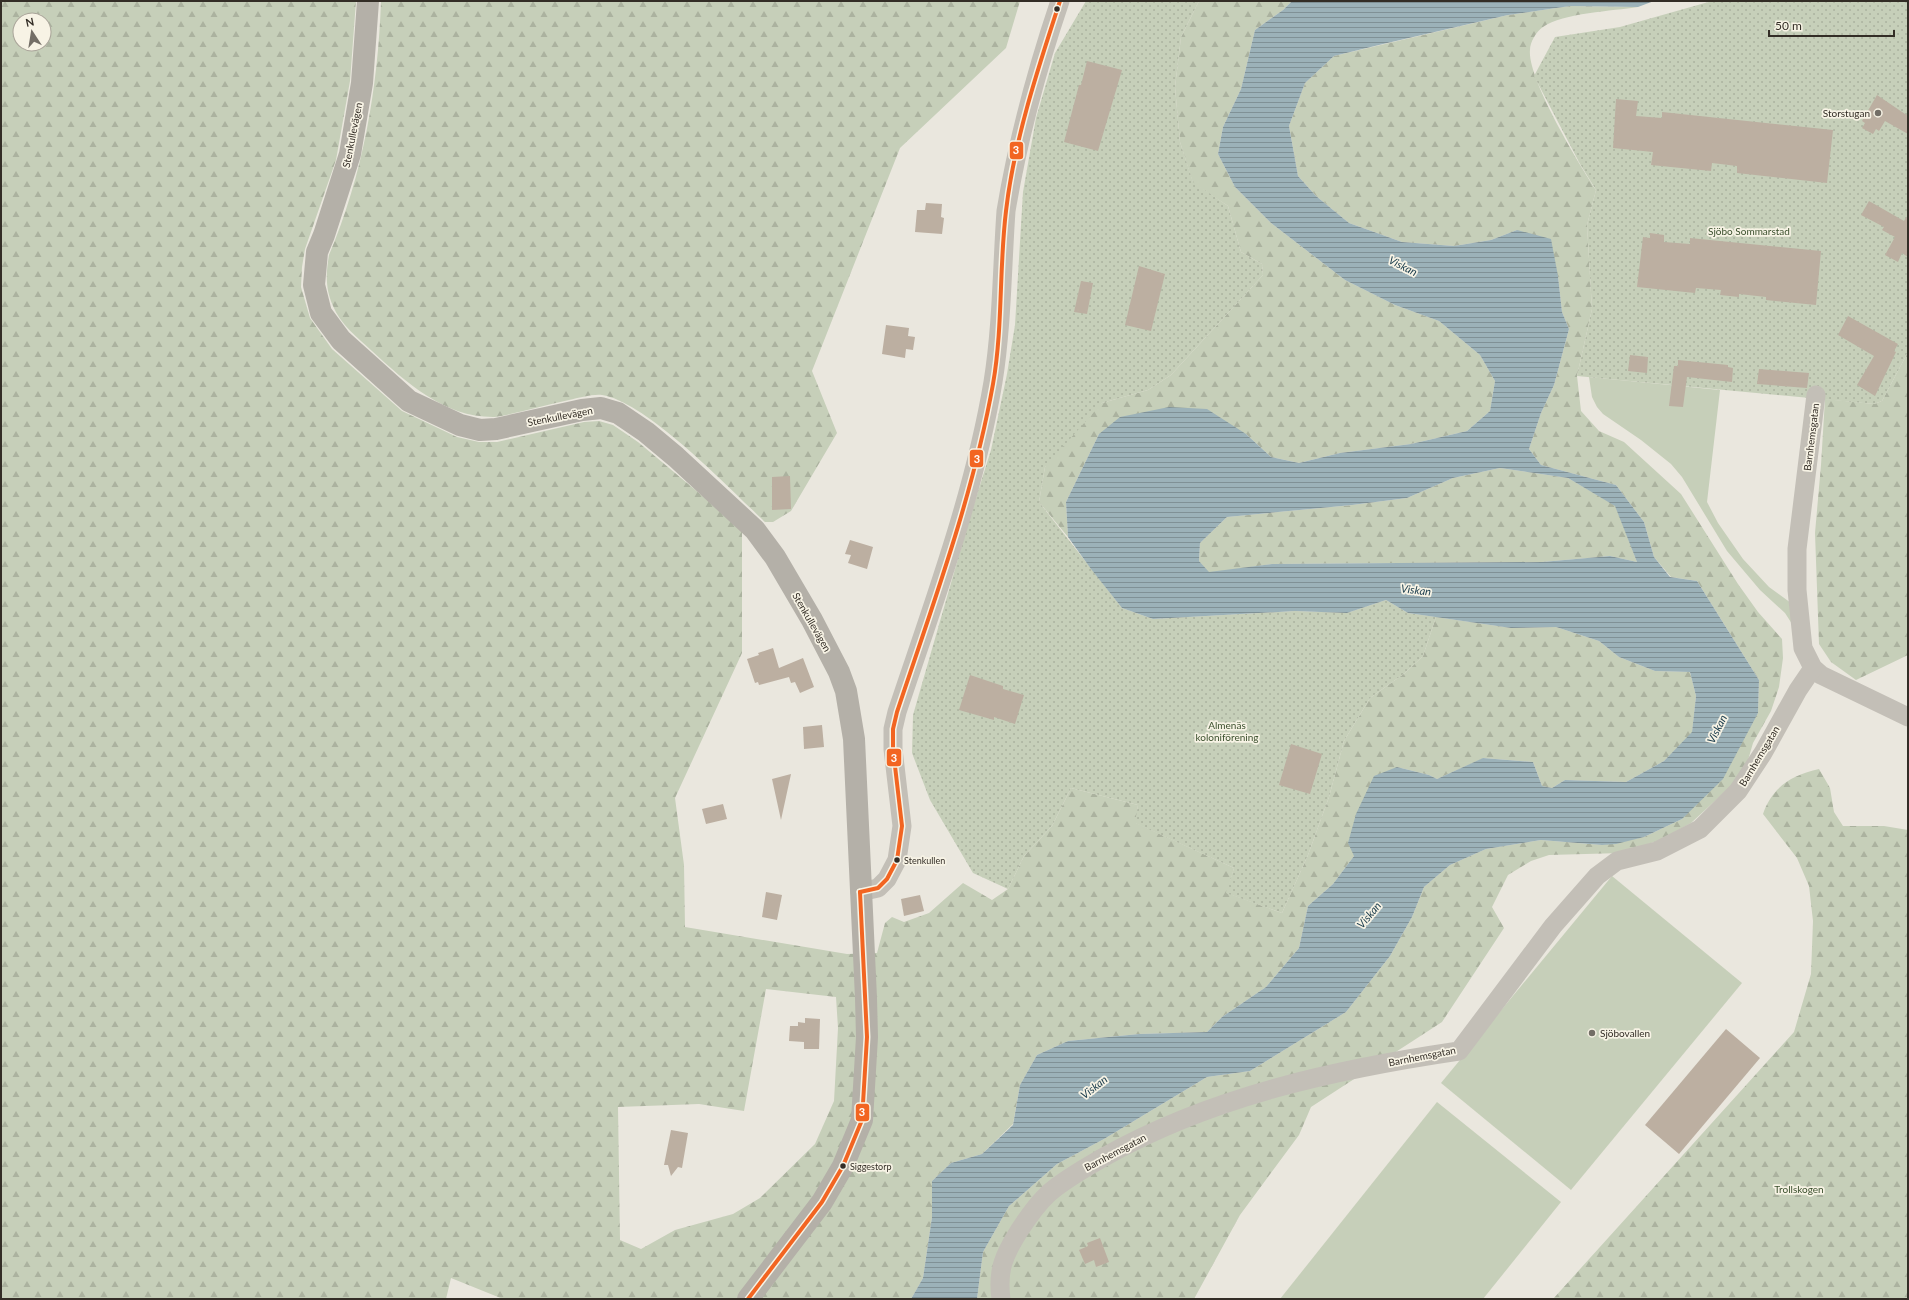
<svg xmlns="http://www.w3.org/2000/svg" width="1909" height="1300" font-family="Lato,sans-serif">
<defs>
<pattern id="forest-firs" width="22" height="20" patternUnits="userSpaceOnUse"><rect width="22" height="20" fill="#c6cfb9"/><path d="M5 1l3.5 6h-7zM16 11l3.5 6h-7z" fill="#abb29f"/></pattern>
<pattern id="garden-dots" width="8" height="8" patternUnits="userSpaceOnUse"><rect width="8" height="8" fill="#c6cfb9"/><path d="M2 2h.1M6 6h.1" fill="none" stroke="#abb29f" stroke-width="1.8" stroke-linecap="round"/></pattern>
<pattern id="water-rules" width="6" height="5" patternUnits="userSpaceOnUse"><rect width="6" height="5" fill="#9cb2b9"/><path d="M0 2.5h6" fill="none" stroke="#809196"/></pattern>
</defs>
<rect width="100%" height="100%" fill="#eae7de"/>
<g fill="#c6cfb9">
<polygon points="1589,377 1720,390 1707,502 1718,523 1743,559 1769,587 1791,603 1794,627 1785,613 1760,590 1727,551 1682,477 1671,464 1641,440 1603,414 1597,407 1592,397"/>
<polygon points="1612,876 1742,983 1571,1190 1441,1083"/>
<polygon points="1437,1102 1561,1202 1483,1299 1280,1299"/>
</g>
<g fill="url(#forest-firs)" fill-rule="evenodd">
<path d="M1,1h355l-6,80 -14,79 -31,89 -3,18 -1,20 9,31 22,31 70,62 55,26 22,5h18l87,-20 15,-1 14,4 25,17 104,87v124l-67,145 9,67 1,62 162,27 30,-1 8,-30 7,-6 12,5 25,-9 34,-30 29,17 16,-11 16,-33 28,-30 19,-38 67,17 -2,18 98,45 -7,25 55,20 26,-58 21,-58 15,-56 26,-43 35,-25 18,-17 13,-39 75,11 45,-1 43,14 20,16 36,14 35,1 6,24 -4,37 -28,28 -38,21 -61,-2 -13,8 -10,-2 -9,-24 -49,-4 -47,21 -8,-4 -32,-8 -43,89 -21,28 -25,22 -9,42 -33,39 -44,30 -15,15 -68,2 -71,7 -31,14 -17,30 -7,39 -31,30 -31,9 -19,18v36l-9,61 -12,21h-408l-52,-21 -5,21h-445zM20,20h24v24h-24zM766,989l70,8 2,31 -4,73 -19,43 -55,54 -27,16 -58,16 -34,19 -21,-9 -2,-133 81,-3 45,7z"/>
<path d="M381,1h639l-14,47 -106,100 -88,223 25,62 -46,78 -18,11h-8c-35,-33 -118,-120 -163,-127 -10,-1 -23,3 -33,5 -25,5 -49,13 -74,17 -50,1 -88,-34 -123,-66 -14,-13 -32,-27 -39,-45 -8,-18 -7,-33 -4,-51 34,-80 49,-167 52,-254z"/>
<polygon points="1199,1 1292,1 1283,10 1255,30 1241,89 1223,127 1218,154 1235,187 1271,223 1345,280 1395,305 1439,321 1480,355 1495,381 1490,411 1467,431 1411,444 1340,453 1299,463 1271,457 1246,434 1099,434 1066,502 1068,537 1039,502 1045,467 1068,426 1102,403 1148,390 1171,375 1263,275 1262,264 1241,252 1228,206 1193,183 1180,142 1175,87 1181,37"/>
<path d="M1570,6l68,1c-25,4 -75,6 -95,20 -7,5 -13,15 -13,23 -3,28 49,114 66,140l-9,35 5,84 -15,67 4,35 18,20 25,11 57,52 57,90 20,28 24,27 1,19 -4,29 -8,24 -18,32 -7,24 -16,20 -39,36 -31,17 -38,13 -73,2 -18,6 -23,14 -16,32 12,21 -62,94 -131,85 -12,28 -59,80 -46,84h-217l6,-47 26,-46 48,-42 47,-25 103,-62 43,-6 96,-59 44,-56 22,-39 12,-30 26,-22 36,-16 55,-9 61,5 42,-8 38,-18 76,-106 1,-33 -62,-99 -26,-4 -17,-20 -10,-35 -28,-37 -75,-20 -12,-16 12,-36 13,-28 15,-56 -7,-17 -4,-36 -41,-46 -26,10 -37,6 -52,-4 -53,-19 -33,-27 -18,-20 -9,-50 16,-43 29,-27 174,-41z"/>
<polygon points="1908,352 1908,655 1856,680 1831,662 1819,644 1815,533 1821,465 1825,399 1874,404 1882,401"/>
<polygon points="1500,468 1568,478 1616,506 1637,562 1610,556 1542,562 1272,564 1209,573 1199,561 1200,543 1227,517 1352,505 1407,498 1453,478"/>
<path d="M1819,769l11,19 4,24 9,14h41l24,4v469h-355l241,-267 17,-58 2,-53 -4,-35 -12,-28 -34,-44c9,-27 29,-39 56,-45z"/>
</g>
<g fill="url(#garden-dots)">
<polygon points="1086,1 1199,1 1181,37 1175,87 1180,142 1193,182 1228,206 1241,252 1262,264 1263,275 1171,375 1148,390 1102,403 1045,467 1039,502 1122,608 1153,619 1295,611 1347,613 1386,600 1408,613 1436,617 1423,656 1405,673 1370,698 1344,741 1329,797 1308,855 1282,913 1226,893 1234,868 1135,823 1138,805 1071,788 1052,826 1024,856 1008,889 973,873 930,800 912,753 913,715 970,517 991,450 1007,374 1015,325 1023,192 1036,118 1055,53"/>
<polygon points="1712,1 1908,1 1908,352 1882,401 1874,404 1577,376 1592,309 1587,225 1596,190 1580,164 1534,76 1555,37 1620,27"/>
</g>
<path fill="url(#water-rules)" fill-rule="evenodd" d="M1292,1h362l-16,6 -68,-1 -62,9 -125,29 -49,12 -29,27 -16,43 9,50 18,20 33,27 53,19 52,4 37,-6 26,-10 34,9 7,37 4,36 7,17 -15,56 -13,28 -12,36 12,16 75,20 28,37 10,35 16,20 27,4 62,99 -1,33 -35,66 -41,40 -38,18 -28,7 -14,1 -61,-5 -55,9 -36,16 -26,22 -12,30 -22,39 -44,56 -96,59 -43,6 -103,62 -47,25 -48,42 -26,46 -6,47h-66l12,-21 9,-61v-36l19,-18 31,-9 31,-29 7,-40 17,-30 31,-14 71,-7 68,-2 15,-15 44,-30 33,-39 9,-42 25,-22 21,-28 -6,-13 8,-29 18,-38 23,-9 32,8 8,4 46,-21 50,4 9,24 10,2 13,-8 61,2 38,-21 28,-29 4,-36 -6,-24 -35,-1 -36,-14 -20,-16 -43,-14 -45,1 -103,-15 -22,-13 -39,13 -52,-2 -142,8 -31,-11 -31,-39 -23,-32 -2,-35 33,-68 21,-17 49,-10 38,2 39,25 25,23 28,6 41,-10 71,-9 56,-13 23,-20 5,-30 -15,-26 -41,-34 -44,-16 -50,-25 -74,-57 -36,-36 -17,-33 5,-27 18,-38 14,-59 28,-20zM1500,468l68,10 47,28 22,56 -27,-6 -68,6 -270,2 -63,8 -10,-11 1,-18 27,-26 125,-12 55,-7 46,-20z"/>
<g fill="#bcafa1">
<polygon points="1087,61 1122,70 1098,151 1064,142 1079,85 1081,85"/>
<polygon points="1877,95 1908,116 1908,134 1885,121 1879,131 1876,129 1873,134 1862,128 1865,123 1862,121"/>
<polygon points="1616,99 1638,101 1636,116 1662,118 1662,112 1833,130 1827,183 1737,173 1737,166 1712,163 1711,171 1651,165 1653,152 1613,148"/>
<polygon points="1869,201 1904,221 1908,215 1908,257 1902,253 1898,262 1885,255 1895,237 1882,230 1884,227 1861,215"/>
<polygon points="926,203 942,204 941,217 944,218 942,234 915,232 917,210 925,210"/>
<polygon points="1650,233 1664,235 1664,242 1690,244 1690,238 1821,251 1816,305 1766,300 1766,297 1739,294 1739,297 1720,295 1721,290 1696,288 1695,293 1637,287 1643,237 1650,238"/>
<polygon points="1139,266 1165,274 1151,331 1125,325"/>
<polygon points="1081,281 1093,283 1087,314 1074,312"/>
<polygon points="1848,316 1898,344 1894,351 1896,352 1875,396 1857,385 1874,356 1838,335"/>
<polygon points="886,325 909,328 908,336 915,337 913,350 906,349 905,358 882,354"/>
<polygon points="1630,355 1648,357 1647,373 1628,371"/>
<polygon points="1678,360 1728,365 1728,367 1733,368 1732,382 1687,377 1683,407 1669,406 1674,366 1678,366"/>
<polygon points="1759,369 1809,373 1807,388 1757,384"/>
<polygon points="790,476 791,509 772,510 772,477"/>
<polygon points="850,540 873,547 867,569 848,563 851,555 845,554"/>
<polygon points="773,648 779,668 803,658 814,687 800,693 795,682 791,683 789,677 759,685 758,682 755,683 747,659 759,655 758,653"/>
<polygon points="970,675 1003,686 1003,689 1024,695 1015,724 994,717 994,720 959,710"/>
<polygon points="822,725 824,747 804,749 803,727"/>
<polygon points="1291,744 1322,754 1310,794 1279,785"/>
<polygon points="791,774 781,820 772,779"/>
<polygon points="723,804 727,819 706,824 702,809"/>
<polygon points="766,892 782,895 777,920 762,917"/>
<polygon points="920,895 924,911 904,916 901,899"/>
<polygon points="805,1018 820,1019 819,1049 804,1049 804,1042 789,1041 790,1026 798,1026 798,1022 805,1023"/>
<polygon points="1726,1029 1760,1058 1679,1154 1645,1125"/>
<polygon points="671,1130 688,1133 682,1168 678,1167 671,1176 668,1165 664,1165"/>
<polygon points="1100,1238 1109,1262 1096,1267 1094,1260 1085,1264 1079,1250 1088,1246 1087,1243"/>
</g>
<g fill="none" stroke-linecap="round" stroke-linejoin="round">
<g stroke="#c3bfb7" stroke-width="19">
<polyline points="1816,395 1797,549 1797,590 1803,648 1813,668 1821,675 1908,717"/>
<path d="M860,892l18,-4 9,-9 10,-19 5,-34 -9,-77v-20l4,-17c36,-108 77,-217 96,-330 9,-56 9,-115 13,-171 12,-72 31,-142 54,-210"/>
<path d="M1001,1299c-4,-29 3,-44 18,-68 9,-14 18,-27 30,-38 16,-14 36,-25 55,-36 108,-61 233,-88 355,-106l94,-125 44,-50 20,-15 40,-10 43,-22 38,-38 25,-38 35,-63 15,-22"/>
</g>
<polyline stroke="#b4b0a8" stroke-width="22" points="368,1 362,83 350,154 324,235 317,252 314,285 321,313 341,340 409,401 460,425 480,430 496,429 582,410 601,408 618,413 646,432 676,457 755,530 775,557 812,620 839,672 846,691 854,739 866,998 867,1037 862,1120 843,1166 822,1202 748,1299"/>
<g stroke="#f7f3e5" stroke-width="7">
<g id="bus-1">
<path d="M860,892l18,-4 9,-9 10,-19 5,-34 -9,-77v-20l4,-17c36,-108 76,-216 96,-328 10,-57 6,-116 13,-173 8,-70 32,-143 54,-210"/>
<polyline points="748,1299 822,1202 843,1166 862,1120 867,1037 860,892"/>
</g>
</g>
<use href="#bus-1" stroke="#f26522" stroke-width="4"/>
</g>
<g fill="#332d26" stroke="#f7f3e5" stroke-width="1.5">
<circle cx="1057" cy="9" r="3.5"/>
<circle cx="897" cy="860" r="3.5"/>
<circle cx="843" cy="1166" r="3.5"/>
</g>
<g fill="#736e66" stroke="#f7f3e5" stroke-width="1.5">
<circle cx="1878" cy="113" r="4"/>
<circle cx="1592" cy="1033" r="4"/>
</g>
<g text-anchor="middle" stroke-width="3.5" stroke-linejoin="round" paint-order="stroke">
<g font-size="9" fill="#332d26" stroke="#f7f3e5" text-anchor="start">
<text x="904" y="864">Stenkullen</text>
<text x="850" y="1170">Siggestorp</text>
</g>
<g font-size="10" fill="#332d26" stroke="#f7f3e5" text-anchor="end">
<text x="1870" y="117">Storstugan</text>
<text x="1600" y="1037" text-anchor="start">Sjöbovallen</text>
</g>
<g font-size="10" fill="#332d26" stroke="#f7f3e5">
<text transform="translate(352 135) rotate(-79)" y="4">Stenkullevägen</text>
<text transform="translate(560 416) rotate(-11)" y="4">Stenkullevägen</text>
<text transform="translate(1811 437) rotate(-83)" y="4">Barnhemsgatan</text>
<text transform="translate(812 622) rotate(60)" y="4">Stenkullevägen</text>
<text transform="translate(1759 756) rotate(-59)" y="4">Barnhemsgatan</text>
<text transform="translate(1422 1056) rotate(-11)" y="4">Barnhemsgatan</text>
<text transform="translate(1115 1152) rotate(-28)" y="4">Barnhemsgatan</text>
</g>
<g font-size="10" fill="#3a4f2c" stroke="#f7f3e5">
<text x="1749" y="235">Sjöbo Sommarstad</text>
<text x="1227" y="729">Almenäs<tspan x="1227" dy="12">koloniförening</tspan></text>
<text x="1799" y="1193">Trollskogen</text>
</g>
<g font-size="11" font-style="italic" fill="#204150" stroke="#f7f3e5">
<text transform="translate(1403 266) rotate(27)" y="4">Viskan</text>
<text transform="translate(1416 590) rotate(7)" y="4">Viskan</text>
<text transform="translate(1717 729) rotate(-63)" y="4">Viskan</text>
<text transform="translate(1369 915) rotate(-50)" y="4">Viskan</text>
<text transform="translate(1094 1087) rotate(-38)" y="4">Viskan</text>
</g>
</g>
<g stroke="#f7f3e5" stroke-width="1.5">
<rect x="1009" y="141" width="15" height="19" rx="4" fill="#f26522"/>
<rect x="969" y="449" width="15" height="19" rx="4" fill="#f26522"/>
<rect x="886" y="748" width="16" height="19" rx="4" fill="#f26522"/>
<rect x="855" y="1103" width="15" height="19" rx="4" fill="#f26522"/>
</g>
<g font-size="11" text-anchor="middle" font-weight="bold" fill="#fff">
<text x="1016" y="154">3</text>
<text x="977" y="463">3</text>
<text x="894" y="762">3</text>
<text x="862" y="1116">3</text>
</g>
<rect width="1909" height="1300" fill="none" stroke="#332d26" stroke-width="4"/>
<g transform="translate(32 32) rotate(348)"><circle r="19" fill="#f7f3e5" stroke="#a9a499"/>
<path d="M0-3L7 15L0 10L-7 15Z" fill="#736e66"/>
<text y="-6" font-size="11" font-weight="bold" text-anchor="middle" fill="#332d26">N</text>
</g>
<path d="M1769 30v6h125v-6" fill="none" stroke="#332d26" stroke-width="2"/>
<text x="1775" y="30" font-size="12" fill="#332d26" stroke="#f7f3e5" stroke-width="3" paint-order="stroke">50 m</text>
</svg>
